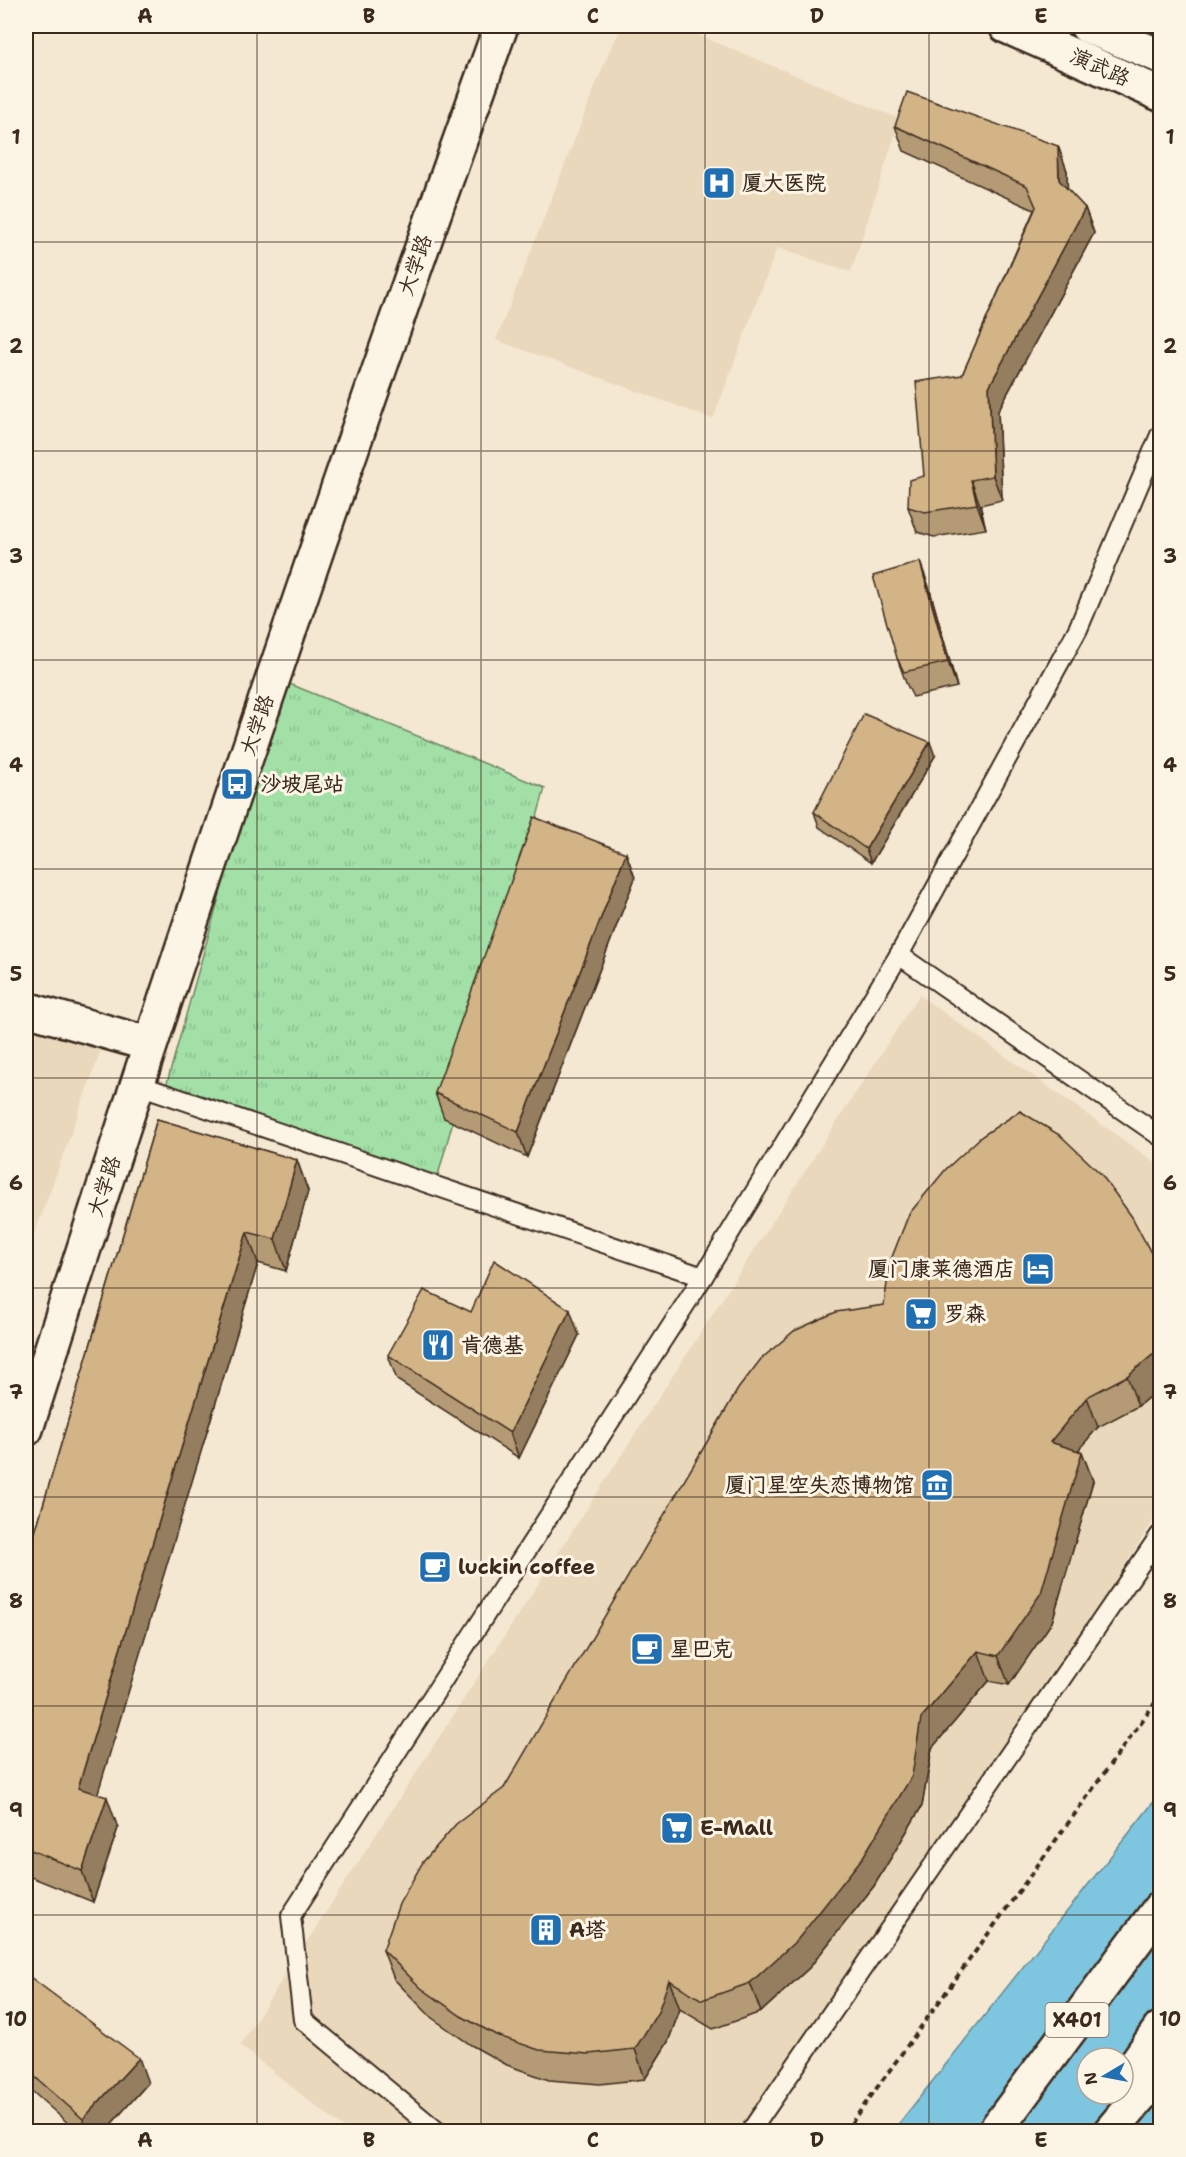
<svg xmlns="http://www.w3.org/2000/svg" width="1186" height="2157" font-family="'Shantell Sans','LXGW WenKai TC',sans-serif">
<defs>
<pattern id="grass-tufts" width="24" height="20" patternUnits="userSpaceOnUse" patternTransform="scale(1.5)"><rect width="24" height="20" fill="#a2e0a7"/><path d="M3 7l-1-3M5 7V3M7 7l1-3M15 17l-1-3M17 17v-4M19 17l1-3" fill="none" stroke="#8cc08f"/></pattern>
</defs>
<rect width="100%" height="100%" fill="#f4e8d2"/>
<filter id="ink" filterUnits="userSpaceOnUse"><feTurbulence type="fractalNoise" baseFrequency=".0167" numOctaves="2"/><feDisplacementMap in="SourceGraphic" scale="12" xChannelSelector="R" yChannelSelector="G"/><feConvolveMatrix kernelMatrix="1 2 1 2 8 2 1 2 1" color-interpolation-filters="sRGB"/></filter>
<g filter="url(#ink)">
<g fill="#ead8bc">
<polygon points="639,26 658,26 696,34 900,119 851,272 777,248 713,419 496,340 610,49 621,30"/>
<polygon points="919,995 1160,1166 1160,1510 765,2131 347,2131 240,2045"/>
<polygon points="26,1027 101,1050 27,1255 26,1254"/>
</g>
<polygon fill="url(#grass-tufts)" stroke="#6e8562" stroke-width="1.5" points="280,680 545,788 437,1179 165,1090"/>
<path fill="#7ec6df" stroke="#638892" stroke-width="1.5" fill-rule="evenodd" d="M1160,1794v337h-267zM1087,2058h36v36h-36z"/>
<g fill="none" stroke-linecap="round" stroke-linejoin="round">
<g stroke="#3b2a1e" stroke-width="22">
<g id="lane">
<polyline points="899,955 1160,1136"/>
<polyline points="136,1084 703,1277 899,955 1078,629 1160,435"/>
<polyline points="438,2132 303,2020 291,1916 703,1277"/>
<polyline points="750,2132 1160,1535"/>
</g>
</g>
<g stroke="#3b2a1e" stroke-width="38">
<polyline id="street" points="26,1009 149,1044"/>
</g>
<g stroke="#3b2a1e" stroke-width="38">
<g id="secondary">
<polyline points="1006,26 1160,94"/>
<polyline points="1087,26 1160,56"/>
<path d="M26,1429c150,-471 308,-939 475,-1403"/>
</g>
</g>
<g stroke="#3b2a1e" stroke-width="38">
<g id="highway">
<polyline points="1123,2082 1160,2029"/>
<polyline points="994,2132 1160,1908"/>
<polyline points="1110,2132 1160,2072"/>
</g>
</g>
<polyline stroke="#3b2a1e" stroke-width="4" stroke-dasharray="6 4.5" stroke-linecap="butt" points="845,2132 1160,1696"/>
<use href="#lane" stroke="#fcf5e5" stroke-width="18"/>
<use href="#street" stroke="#fcf5e5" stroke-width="33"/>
<use href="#secondary" stroke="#fcf5e5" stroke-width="33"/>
<use href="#highway" stroke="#fcf5e5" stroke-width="33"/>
</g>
<g fill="#b59b74" stroke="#3b2a1e" stroke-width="1.5">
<polygon points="895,126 1058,146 1067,171 1067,189 1085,208 1094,233 998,411 1002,500 980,505 986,529 934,537 917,532 908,507 924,476 962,375 1034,210 904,151"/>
<polygon points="920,562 929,587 957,687 913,697 906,683 897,658"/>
<polygon points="935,756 871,863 819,827 814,812"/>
<polygon points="626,853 635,878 527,1157 444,1118 435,1093"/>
<polygon points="157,1119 297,1160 308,1191 286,1271 258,1263 97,1794 118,1828 93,1902 26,1875 26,1563"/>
<polygon points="1161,1272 1161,1387 1138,1406 1098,1427 1078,1450 1082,1452 1093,1481 1052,1622 1009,1685 989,1681 932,1748 922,1806 874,1886 809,1968 761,2012 713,2029 680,2009 668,2042 645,2079 600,2084 549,2080 507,2065 471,2045 432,2018 394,1979 383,1950 504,1788"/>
<polygon points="471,1312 579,1335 519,1458 397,1380 388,1355"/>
<polygon points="26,1974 148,2083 104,2132 78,2132 26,2086"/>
</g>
<g fill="#947e5e" stroke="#3b2a1e" stroke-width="1.5">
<polygon points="1058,146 1067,171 1068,204 1059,180"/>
<polygon points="1085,208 1094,233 998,411 1002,500 993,476 989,387"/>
<polygon points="971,480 980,505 986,529 977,504"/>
<polygon points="920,562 929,587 957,687 948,662"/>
<polygon points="930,742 935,756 871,863 866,849"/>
<polygon points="626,853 635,878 527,1157 518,1132"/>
<polygon points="297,1160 308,1191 286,1271 275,1239"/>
<polygon points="247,1232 258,1263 90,1819 78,1788"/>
<polygon points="570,1310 579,1335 519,1458 510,1433"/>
<polygon points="1161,1348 1161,1387 1138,1406 1127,1376"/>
<polygon points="1087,1397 1098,1427 1060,1472 1050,1442"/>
<polygon points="1082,1452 1093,1481 1052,1622 1009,1685 998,1656"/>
<polygon points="978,1651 989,1681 932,1748 922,1806 874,1886 809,1968 761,2012 750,1983 921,1718"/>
<polygon points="107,1797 118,1828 93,1902 82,1871"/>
<polygon points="669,1980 680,2009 668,2042 645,2079 635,2049"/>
<polygon points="139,2058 148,2083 104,2132 88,2132 83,2119"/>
</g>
<g fill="#d3b487" stroke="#3b2a1e" stroke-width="1.5">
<polygon points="907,92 1058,146 1059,180 1085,208 989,387 993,476 971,480 977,504 925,512 908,507 909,480 924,476 916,382 962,375 1036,207 1027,186 895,126"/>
<polygon points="920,562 948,662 904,672 897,658 873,576"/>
<polygon points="864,714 930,742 866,849 814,812"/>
<polygon points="534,817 626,853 518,1132 435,1093"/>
<polygon points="1020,1111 1061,1136 1101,1174 1132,1217 1161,1272 1161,1348 1127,1376 1087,1397 1050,1442 1082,1452 1041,1593 998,1656 978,1651 921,1718 912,1776 863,1857 798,1939 750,1983 702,2000 669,1980 658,2012 635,2049 589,2054 539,2050 496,2035 461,2016 421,1988 383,1950 399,1904 423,1862 456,1824 504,1788 738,1389 761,1359 794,1331 836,1312 884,1305 890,1262 909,1214 946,1169 982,1136"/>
<polygon points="157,1119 297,1160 275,1239 247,1232 78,1788 107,1797 82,1871 26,1848 26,1563"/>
<polygon points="494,1260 570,1310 510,1433 388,1355 424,1290 471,1312"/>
<polygon points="26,1974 139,2058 83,2119 26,2069"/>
</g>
</g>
<path fill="none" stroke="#3b2a1e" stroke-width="1.5" stroke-opacity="0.55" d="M257,26v2106M481,26v2106M705,26v2106M929,26v2106M26,242h1134M26,451h1134M26,660h1134M26,869h1134M26,1078h1134M26,1288h1134M26,1497h1134M26,1706h1134M26,1915h1134"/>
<defs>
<g id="hospital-square" transform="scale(1.725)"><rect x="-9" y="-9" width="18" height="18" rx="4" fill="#1f6fb2" stroke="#fcf5e5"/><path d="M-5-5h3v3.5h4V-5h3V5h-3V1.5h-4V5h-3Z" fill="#fff"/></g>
<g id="bus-square" transform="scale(1.725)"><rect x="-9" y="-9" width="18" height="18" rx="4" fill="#1f6fb2" stroke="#fcf5e5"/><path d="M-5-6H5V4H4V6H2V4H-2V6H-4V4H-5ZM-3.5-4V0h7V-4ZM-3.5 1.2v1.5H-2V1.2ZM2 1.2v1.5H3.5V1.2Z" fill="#fff"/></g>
<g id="hotel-square" transform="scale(1.725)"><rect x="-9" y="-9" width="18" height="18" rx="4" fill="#1f6fb2" stroke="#fcf5e5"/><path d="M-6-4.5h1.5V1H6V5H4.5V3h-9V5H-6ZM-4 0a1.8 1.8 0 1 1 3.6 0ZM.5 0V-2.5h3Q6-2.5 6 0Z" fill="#fff"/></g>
<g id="supermarket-square" transform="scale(1.725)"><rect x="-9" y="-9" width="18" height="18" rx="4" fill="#1f6fb2" stroke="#fcf5e5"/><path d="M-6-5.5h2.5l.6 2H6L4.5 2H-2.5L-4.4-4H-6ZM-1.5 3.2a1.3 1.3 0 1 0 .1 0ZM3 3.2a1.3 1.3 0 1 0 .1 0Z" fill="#fff"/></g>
<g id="restaurant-square" transform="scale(1.725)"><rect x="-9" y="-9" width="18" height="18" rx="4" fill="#1f6fb2" stroke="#fcf5e5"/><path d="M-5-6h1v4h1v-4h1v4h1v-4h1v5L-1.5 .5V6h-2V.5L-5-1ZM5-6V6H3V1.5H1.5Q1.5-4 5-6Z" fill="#fff"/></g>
<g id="museum-square" transform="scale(1.725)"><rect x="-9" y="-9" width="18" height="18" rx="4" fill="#1f6fb2" stroke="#fcf5e5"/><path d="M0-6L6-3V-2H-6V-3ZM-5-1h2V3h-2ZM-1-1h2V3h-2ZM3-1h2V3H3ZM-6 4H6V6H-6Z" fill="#fff"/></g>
<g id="cafe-square" transform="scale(1.725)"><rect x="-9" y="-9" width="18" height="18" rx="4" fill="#1f6fb2" stroke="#fcf5e5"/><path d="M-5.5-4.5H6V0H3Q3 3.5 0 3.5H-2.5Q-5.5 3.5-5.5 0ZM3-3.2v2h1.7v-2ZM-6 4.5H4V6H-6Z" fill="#fff"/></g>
<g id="building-square" transform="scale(1.725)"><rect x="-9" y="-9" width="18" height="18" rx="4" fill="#1f6fb2" stroke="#fcf5e5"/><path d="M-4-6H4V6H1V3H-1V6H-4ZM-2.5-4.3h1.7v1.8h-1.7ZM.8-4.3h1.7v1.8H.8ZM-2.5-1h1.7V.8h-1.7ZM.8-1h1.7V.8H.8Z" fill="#fff"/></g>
</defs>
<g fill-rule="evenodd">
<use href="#hospital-square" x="719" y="183"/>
<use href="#bus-square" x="237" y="784"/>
<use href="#hotel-square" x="1038" y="1269"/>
<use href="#supermarket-square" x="921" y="1314"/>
<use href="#restaurant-square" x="438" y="1345"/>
<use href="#museum-square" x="937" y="1485"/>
<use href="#cafe-square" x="435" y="1567"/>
<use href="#cafe-square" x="647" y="1649"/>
<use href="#supermarket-square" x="677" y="1828"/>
<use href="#building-square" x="546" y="1930"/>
</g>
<g text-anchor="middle" stroke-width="6" stroke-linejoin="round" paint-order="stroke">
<rect fill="#fcf5e5" stroke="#75675a" stroke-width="1.5" x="1045.5" y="2003" width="63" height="34" rx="4.5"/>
<g font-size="20" font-weight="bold" fill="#3b2a1e">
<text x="1077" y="2027">X401</text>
</g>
<g font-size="21" fill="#3b2a1e" stroke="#fcf5e5">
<text transform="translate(1100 67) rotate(24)" y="7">演武路</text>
<text transform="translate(415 265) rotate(-71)" y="7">大学路</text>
<text transform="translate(257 725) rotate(-71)" y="7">大学路</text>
<text transform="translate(104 1186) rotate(-72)" y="7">大学路</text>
</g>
<g font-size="21" font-weight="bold" fill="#3b2a1e" stroke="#fcf5e5" text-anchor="start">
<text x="742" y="190">厦大医院</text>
<text x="260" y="791">沙坡尾站</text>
<text x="1015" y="1276" text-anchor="end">厦门康莱德酒店</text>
<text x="944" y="1321">罗森</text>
<text x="461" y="1352">肯德基</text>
<text x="914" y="1492" text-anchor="end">厦门星空失恋博物馆</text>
<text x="458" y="1574">luckin coffee</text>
<text x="670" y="1656">星巴克</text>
<text x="700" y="1835">E-Mall</text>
<text x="569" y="1937">A塔</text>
</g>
</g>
<rect width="1186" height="2157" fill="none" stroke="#fcf5e5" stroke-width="66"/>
<g transform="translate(1105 2076) rotate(260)"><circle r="28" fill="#fcf5e5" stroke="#afa495" stroke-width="1.5"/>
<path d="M0-4.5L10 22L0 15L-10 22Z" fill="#1f6fb2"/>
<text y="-9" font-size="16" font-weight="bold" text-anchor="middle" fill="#3b2a1e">N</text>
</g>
<rect x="33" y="33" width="1120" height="2091" fill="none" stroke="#3b2a1e" stroke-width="2"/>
<g font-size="20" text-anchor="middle" font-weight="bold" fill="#3b2a1e">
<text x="145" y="23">A</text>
<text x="369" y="23">B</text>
<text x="593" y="23">C</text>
<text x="817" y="23">D</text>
<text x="1041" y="23">E</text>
<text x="16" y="144">1</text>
<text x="1170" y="144">1</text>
<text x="16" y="353">2</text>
<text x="1170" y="353">2</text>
<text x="16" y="563">3</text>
<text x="1170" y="563">3</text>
<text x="16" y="772">4</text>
<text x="1170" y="772">4</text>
<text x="16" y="981">5</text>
<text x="1170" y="981">5</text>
<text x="16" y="1190">6</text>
<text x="1170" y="1190">6</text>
<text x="16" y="1399">7</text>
<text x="1170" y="1399">7</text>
<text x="16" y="1608">8</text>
<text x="1170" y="1608">8</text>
<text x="16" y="1817">9</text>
<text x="1170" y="1817">9</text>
<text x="16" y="2026">10</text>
<text x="1170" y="2026">10</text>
<text x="145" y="2147">A</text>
<text x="369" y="2147">B</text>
<text x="593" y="2147">C</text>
<text x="817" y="2147">D</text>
<text x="1041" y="2147">E</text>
</g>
</svg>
